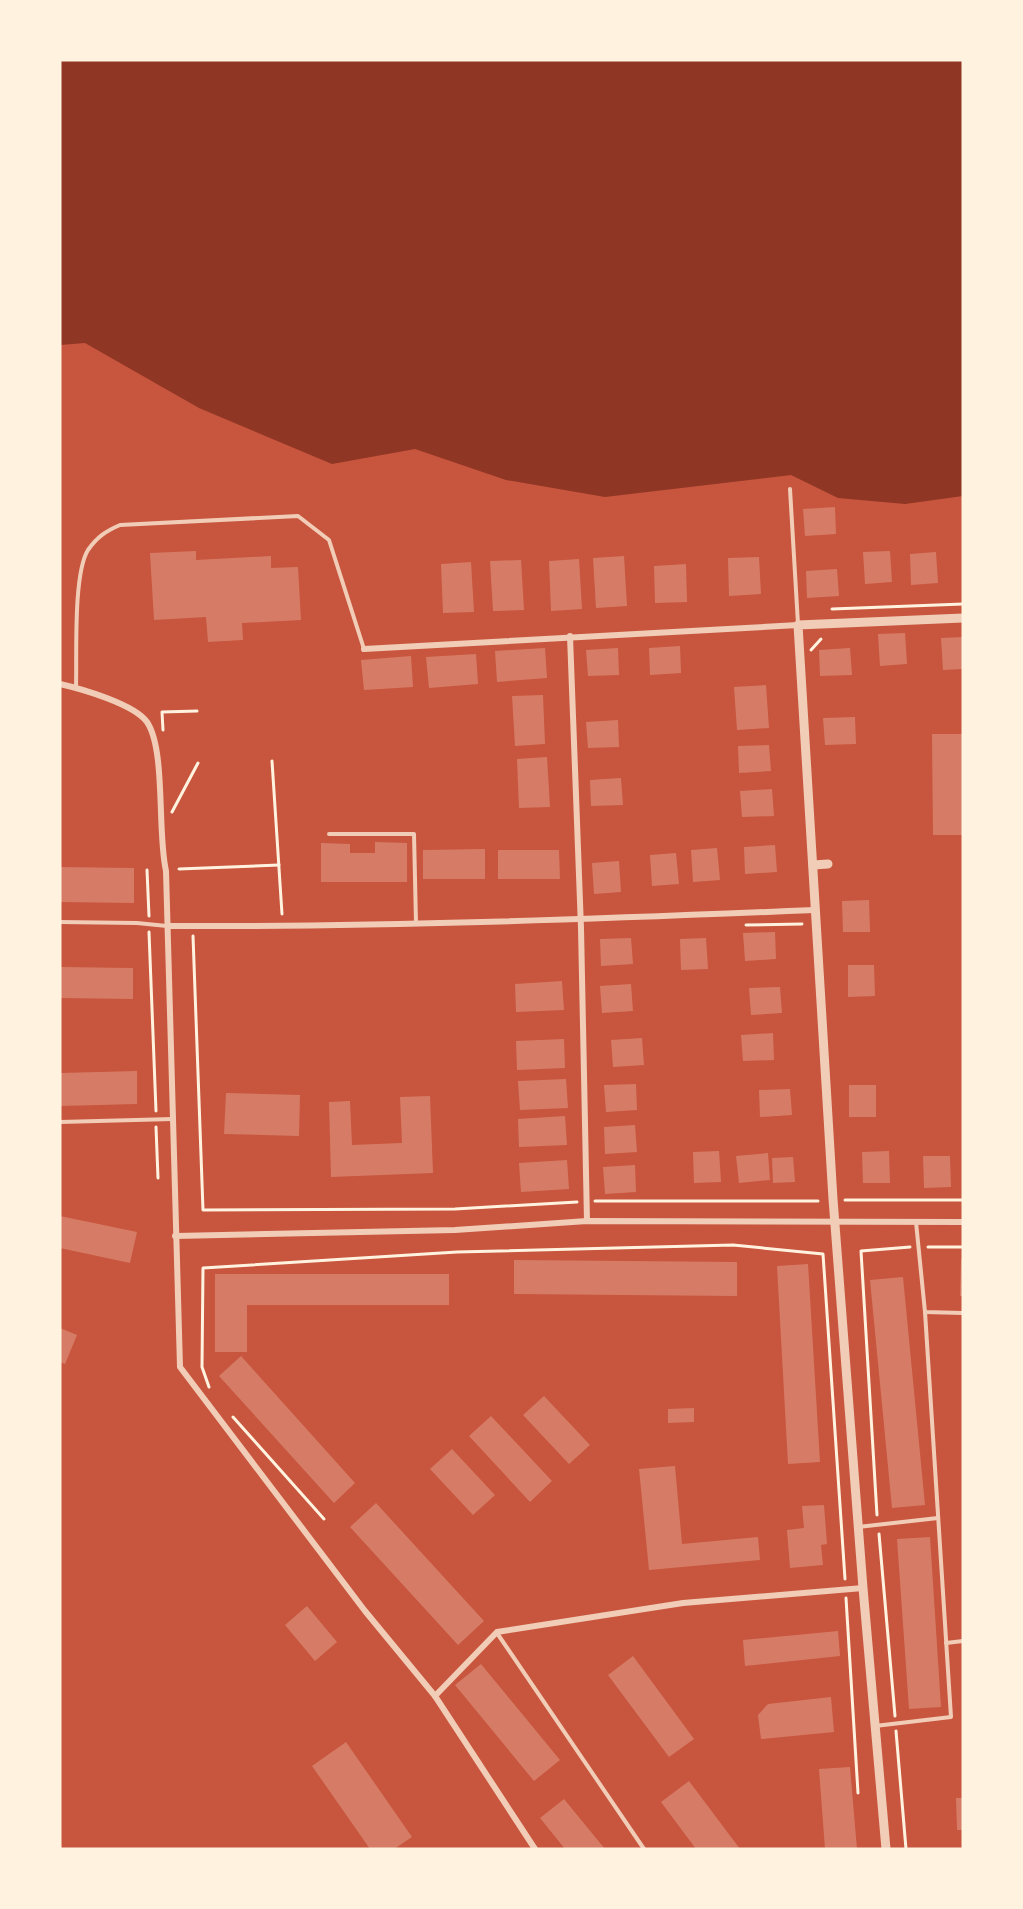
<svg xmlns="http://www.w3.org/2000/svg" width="1023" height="1909" font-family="'PT Sans',sans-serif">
<rect width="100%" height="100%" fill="#c8553d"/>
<polygon fill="#8f3625" points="60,60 963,60 963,496 905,504 838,498 791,475 605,497 506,480 415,449 332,464 199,408 85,343 60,345"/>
<g fill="#d67c66">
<polygon points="835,507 836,534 805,536 803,509"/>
<polygon points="196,551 196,560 271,556 271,568 298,567 301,620 242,623 243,640 208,642 206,617 154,620 150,553"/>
<polygon points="890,551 892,582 865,584 863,552"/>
<polygon points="936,552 938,583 911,585 910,554"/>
<polygon points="624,556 627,606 596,608 593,558"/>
<polygon points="759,557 761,594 729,596 728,558"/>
<polygon points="579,559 582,609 551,611 549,561"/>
<polygon points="521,560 524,610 493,611 490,561"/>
<polygon points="471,562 474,612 443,613 441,564"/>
<polygon points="686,564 687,602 655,603 654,566"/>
<polygon points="837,569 839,596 807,598 806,571"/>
<polygon points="905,633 907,664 880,666 878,634"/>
<polygon points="963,637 963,669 943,670 941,638"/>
<polygon points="680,646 681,673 650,675 649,648"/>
<polygon points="545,648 547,678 497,682 495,651"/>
<polygon points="618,648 619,675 588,676 586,650"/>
<polygon points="850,648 852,675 820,676 819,650"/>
<polygon points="476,654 478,684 429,688 426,657"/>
<polygon points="411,656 413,687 364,690 361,660"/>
<polygon points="766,685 769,728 737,730 734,687"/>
<polygon points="543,695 545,744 515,746 512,696"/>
<polygon points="855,717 856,744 825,745 823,718"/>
<polygon points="618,720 619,747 588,748 586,722"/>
<polygon points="932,734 963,734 963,835 933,835"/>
<polygon points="769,745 771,771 739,773 738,746"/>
<polygon points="547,757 550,807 519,808 517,759"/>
<polygon points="621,778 623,805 591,806 590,780"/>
<polygon points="772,789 774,816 742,817 740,791"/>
<polygon points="375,842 407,843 407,882 321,882 321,843 350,844 350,853 375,853"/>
<polygon points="775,845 777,872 745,874 744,847"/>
<polygon points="717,848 720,880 693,882 691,850"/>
<polygon points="485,849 485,879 423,879 423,850"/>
<polygon points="498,850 559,850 560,879 498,879"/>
<polygon points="676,853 679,884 652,886 650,855"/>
<polygon points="619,861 621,892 594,894 592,863"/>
<polygon points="60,867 134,868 134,903 60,902"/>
<polygon points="869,900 870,932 843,932 842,901"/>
<polygon points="775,932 776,959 745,961 743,933"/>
<polygon points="631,938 633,964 601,966 600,939"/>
<polygon points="706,938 708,969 681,970 680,939"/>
<polygon points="848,965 874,965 875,996 848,997"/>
<polygon points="60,967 133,968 133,999 60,998"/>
<polygon points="562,981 564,1010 516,1012 515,984"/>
<polygon points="631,984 633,1011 602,1013 600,986"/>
<polygon points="780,987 782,1013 751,1015 749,988"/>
<polygon points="773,1033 774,1060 743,1061 741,1035"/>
<polygon points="642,1038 644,1065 613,1067 611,1040"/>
<polygon points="564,1039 565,1068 517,1070 516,1041"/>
<polygon points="137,1071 137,1104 60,1106 60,1073"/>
<polygon points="566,1079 568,1108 520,1110 518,1081"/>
<polygon points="636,1084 637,1110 606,1112 604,1085"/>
<rect x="849" y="1085" width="27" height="32"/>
<polygon points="790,1089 792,1115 760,1117 759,1090"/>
<polygon points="226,1093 300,1095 299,1136 224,1134"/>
<polygon points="430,1096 433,1173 331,1177 329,1102 350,1101 352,1145 402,1143 400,1097"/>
<polygon points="565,1116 567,1145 519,1147 518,1119"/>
<polygon points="635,1125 637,1152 605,1154 604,1127"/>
<polygon points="719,1151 721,1182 694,1183 693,1152"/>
<polygon points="889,1151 890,1183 863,1183 862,1152"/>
<polygon points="768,1153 770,1180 739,1183 736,1156"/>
<polygon points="923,1156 950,1156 951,1187 924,1188"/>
<polygon points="793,1157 795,1182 773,1183 772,1158"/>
<polygon points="567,1160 569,1189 521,1192 519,1163"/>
<polygon points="635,1165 636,1192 605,1194 603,1167"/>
<polygon points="60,1216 137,1232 130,1263 60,1248"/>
<polygon points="961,1259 963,1259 963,1296 960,1296"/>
<polygon points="514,1260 737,1262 737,1296 514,1294"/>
<polygon points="808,1264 820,1462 788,1464 777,1266"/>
<polygon points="215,1274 449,1274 449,1305 247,1305 247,1352 215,1352"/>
<polygon points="903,1277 925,1505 892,1508 870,1280"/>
<polygon points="60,1328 77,1335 65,1364 60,1362"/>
<polygon points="241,1356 355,1483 334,1503 219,1376"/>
<polygon points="544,1396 590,1445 569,1464 523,1415"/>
<polygon points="694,1408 694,1422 668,1423 668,1409"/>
<polygon points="491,1416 552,1481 530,1502 469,1436"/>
<polygon points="452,1449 495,1495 473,1515 430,1469"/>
<polygon points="675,1466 682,1544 758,1537 760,1560 649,1570 639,1469"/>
<polygon points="376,1503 484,1621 458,1645 350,1527"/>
<polygon points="824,1505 827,1544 821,1545 823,1565 790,1568 787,1530 804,1528 802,1506"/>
<polygon points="930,1537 941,1707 909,1709 897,1539"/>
<polygon points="307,1606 337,1642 315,1661 285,1625"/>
<polygon points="838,1631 840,1656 745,1666 743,1640"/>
<polygon points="633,1656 694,1739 669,1757 608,1675"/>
<polygon points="481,1664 560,1760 534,1781 455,1685"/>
<polygon points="831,1697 834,1732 761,1739 758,1715 768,1704"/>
<polygon points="346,1742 412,1837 394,1849 370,1849 312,1766"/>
<polygon points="850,1767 857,1849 825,1849 819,1769"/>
<polygon points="689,1781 740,1849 696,1849 661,1802"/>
<polygon points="956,1798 963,1798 963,1830 957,1830"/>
<polygon points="564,1799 605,1849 565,1849 540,1818"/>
</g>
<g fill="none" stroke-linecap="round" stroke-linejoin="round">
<g stroke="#fff3e0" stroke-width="3">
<polyline points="832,609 963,604"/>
<polyline points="811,650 821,639"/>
<polyline points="163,730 162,712 197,711"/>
<polyline points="272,761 282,914"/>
<polyline points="172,812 198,763"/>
<polyline points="179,869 279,865"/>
<polyline points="147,870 149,916"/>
<polyline points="746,925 802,924"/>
<polyline points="149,932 156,1111"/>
<polyline points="193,936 203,1210 455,1209 577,1202"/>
<polyline points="156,1127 158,1178"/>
<polyline points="845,1200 963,1200"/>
<polyline points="595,1201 818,1201"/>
<polyline points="928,1247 963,1247"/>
<polyline points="209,1387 202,1367 203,1268 457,1252 733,1245 823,1254 845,1579"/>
<polyline points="233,1417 324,1519"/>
<polyline points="877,1515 861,1251 910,1247"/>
<polyline points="879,1534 895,1716"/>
<polyline points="846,1598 858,1793"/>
<polyline points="896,1731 906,1849"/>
</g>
<g stroke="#f1ccb7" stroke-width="4">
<polyline points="790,489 798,624"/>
<path d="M76,687c1,-31 -3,-113 12,-137 9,-13 18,-19 32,-25l178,-9 31,24 35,109"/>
<polyline points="329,834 414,834 416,923"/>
<polyline points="60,922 137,923 167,926"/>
<polyline points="60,1122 173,1119"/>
<polyline points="916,1222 925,1312 963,1313"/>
<polyline points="858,1527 938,1518"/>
<polyline points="497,1633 644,1849"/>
<polyline points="946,1643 963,1641"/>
<polyline points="875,1726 951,1717 925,1312"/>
</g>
<g stroke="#f1ccb7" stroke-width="6">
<polyline points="570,636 581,928 587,1221"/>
<polyline points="364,649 798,625"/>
<path d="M60,684c22,5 74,20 87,38 19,28 10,110 19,149l14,496 185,244 70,85 100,153"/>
<path d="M168,926c216,1 432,-7 647,-16"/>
<polyline points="175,1236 455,1230 587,1221 963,1222"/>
<polyline points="435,1696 497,1632 683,1603 863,1588"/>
</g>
<g stroke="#f1ccb7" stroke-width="9">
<polyline points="813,865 828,864"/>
<polyline points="886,1849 863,1588 833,1199 798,625 963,618"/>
</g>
</g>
<rect width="1023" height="1909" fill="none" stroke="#fff3e0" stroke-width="123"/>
</svg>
